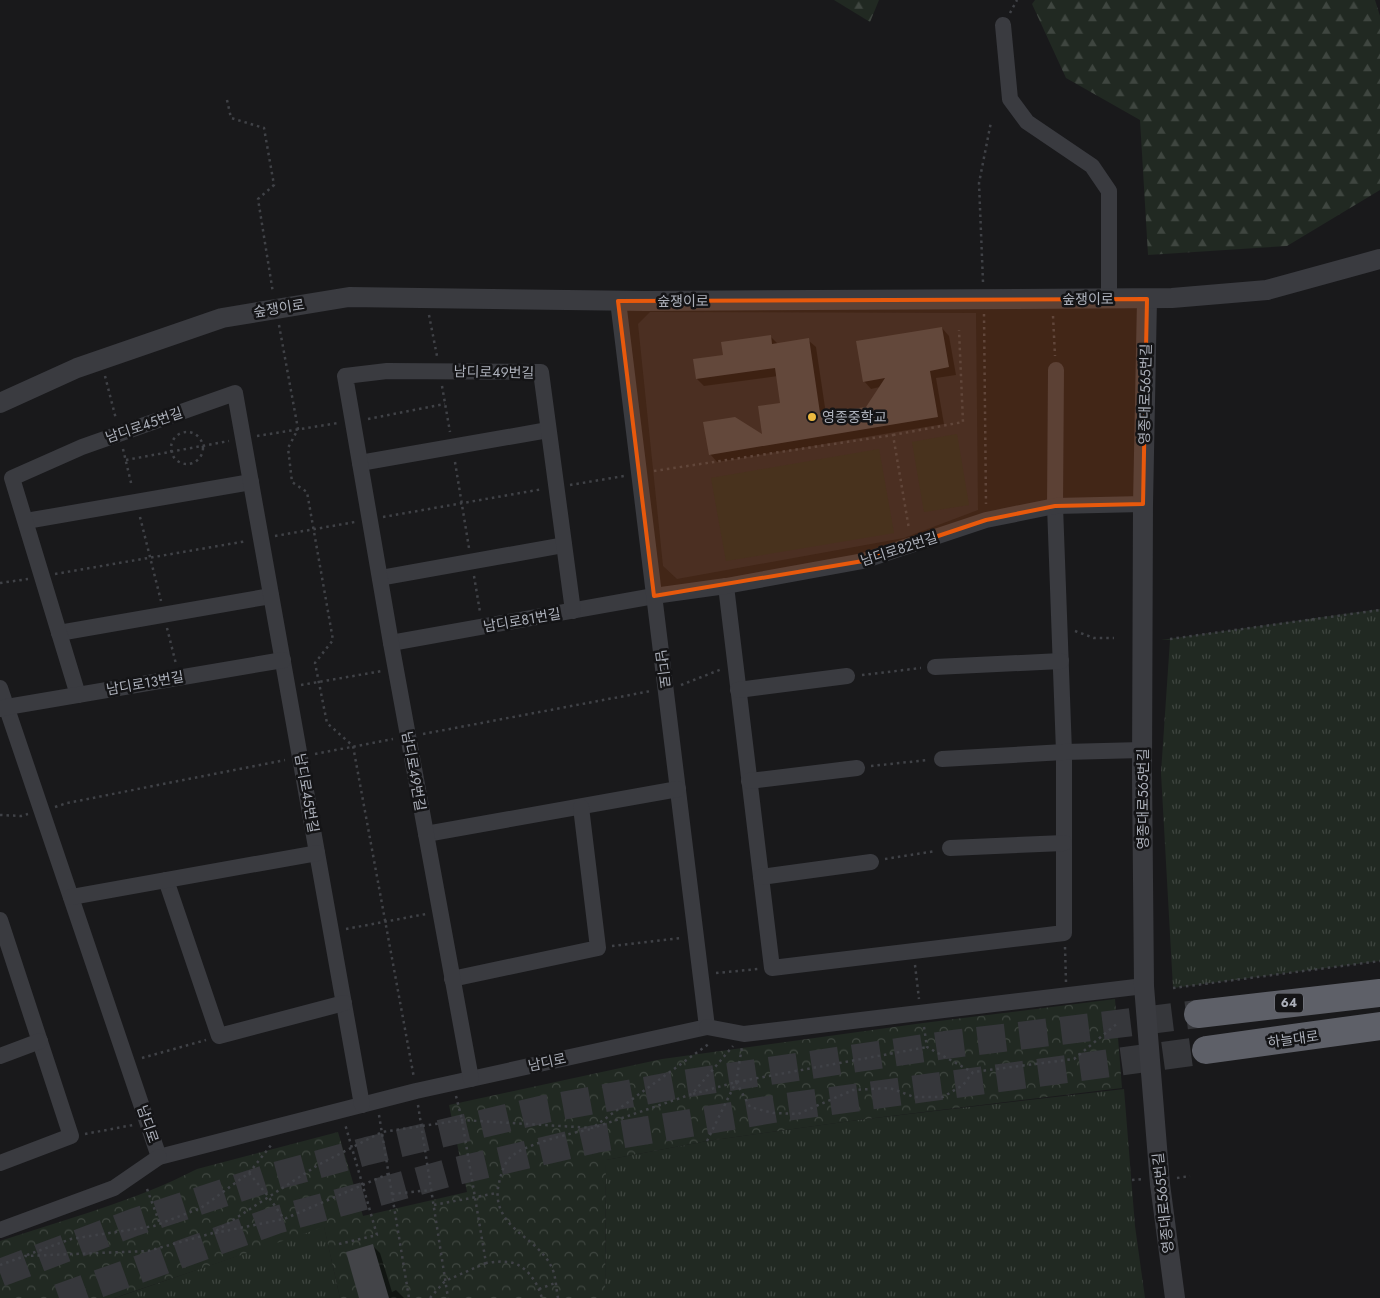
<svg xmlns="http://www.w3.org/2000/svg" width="1380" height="1298" font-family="Jost,'Noto Sans KR',sans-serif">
<defs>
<pattern id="grass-tufts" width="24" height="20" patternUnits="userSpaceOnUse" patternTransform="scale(1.25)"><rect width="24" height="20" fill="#212922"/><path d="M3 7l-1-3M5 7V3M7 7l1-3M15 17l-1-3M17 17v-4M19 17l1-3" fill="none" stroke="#3f4640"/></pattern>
<pattern id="forest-firs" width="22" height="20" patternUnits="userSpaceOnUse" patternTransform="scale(1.25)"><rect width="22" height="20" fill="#212922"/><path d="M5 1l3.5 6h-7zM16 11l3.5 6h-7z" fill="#3f4640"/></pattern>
<pattern id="park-crowns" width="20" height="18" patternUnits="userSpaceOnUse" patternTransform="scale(1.25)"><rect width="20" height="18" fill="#212922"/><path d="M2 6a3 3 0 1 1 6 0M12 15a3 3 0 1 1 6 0" fill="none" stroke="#3f4640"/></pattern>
</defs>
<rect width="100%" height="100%" fill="#19191b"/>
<polygon fill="#252528" points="650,312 976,313 978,510 904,538 677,579 663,566 638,324"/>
<g fill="url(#grass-tufts)">
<polygon points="1380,609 1380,961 1173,988 1161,773 1170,640 1161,640"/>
<polygon points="1124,1089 1135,1226 1145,1298 605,1298 606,1160 707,1141 858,1120"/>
<polygon points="324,1226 340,1298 115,1298"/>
</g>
<g fill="url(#forest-firs)">
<polygon points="834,0 879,0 870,22"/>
<polygon points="1035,0 1375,0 1380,16 1380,190 1287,246 1148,255 1140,120 1066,78 1032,4"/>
</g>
<path fill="url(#park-crowns)" d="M1115,999l7,89 -264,32 -151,21 -101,19 -1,138h-265l-16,-71 -210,71h-114v-57c66,-22 135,-40 197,-72l141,-37 25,84 104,-24 -18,-87 213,-46 261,-36z"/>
<g fill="#212922">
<polygon points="957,434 969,505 924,512 912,442"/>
<polygon points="879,449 894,533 726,561 711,478"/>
</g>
<g fill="#0007">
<polygon points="942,328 949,336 956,375 936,378 944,424 717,462 710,454 764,436 782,404 778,376 704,386 697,379 694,360 724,356 770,336 778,344 808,340 816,347 826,414 866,408 880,387 871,389 864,381"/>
<polygon points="373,1246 380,1253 392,1292 396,1290 404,1298 361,1298"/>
</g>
<g fill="#434448">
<polygon points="942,327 949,367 930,371 938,417 709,455 703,422 735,417 762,434 758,406 780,403 775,368 696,379 693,359 723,355 721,342 771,335 772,344 809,338 820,413 866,407 885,378 863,382 856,341"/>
<polygon points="373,1244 389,1298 359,1298 346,1252"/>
</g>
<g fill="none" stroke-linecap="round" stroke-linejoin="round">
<g stroke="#36373b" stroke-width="28" stroke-dasharray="28 14" stroke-linecap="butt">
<polyline points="0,1273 135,1222 272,1177 367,1151 545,1109 682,1084 945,1045 1198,1014"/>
<polyline points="59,1298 276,1220 448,1173 595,1139 779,1108 1206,1050"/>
</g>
<g stroke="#404247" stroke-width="2.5" stroke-dasharray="2.5 4" stroke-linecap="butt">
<polyline points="1010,13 1017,0"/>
<polyline points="227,100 231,118 264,128 274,185 258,199 273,293"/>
<polyline points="983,282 979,183 991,122"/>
<polyline points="984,314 986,504"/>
<polyline points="429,315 437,356"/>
<polyline points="1053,316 1055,356"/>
<polyline points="279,325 298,429 288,448 292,482 307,492 333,640 315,663 327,723 353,746 414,1078"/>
<polyline points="105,376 116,419"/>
<polyline points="442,386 450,432"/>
<polyline points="368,419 445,404"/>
<circle cx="187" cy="448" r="16"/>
<polyline points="893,435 963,422 959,330"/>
<polyline points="257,436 338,423"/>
<polyline points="123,449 132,487"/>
<polyline points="126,460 229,441"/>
<polyline points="455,462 469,548"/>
<polyline points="654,471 893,435 909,529"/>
<polyline points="570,485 624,476"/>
<polyline points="140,517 161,601"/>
<polyline points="383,517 543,489"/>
<polyline points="275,536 355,522"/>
<polyline points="55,574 247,541"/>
<polyline points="474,576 480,612"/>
<polyline points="0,583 28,579"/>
<polyline points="167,628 176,664"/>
<polyline points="1075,631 1094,638 1114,638"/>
<polyline points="1170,639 1380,610"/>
<polyline points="862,675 921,668"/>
<polyline points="301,685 382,671"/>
<polyline points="681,685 722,669"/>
<polyline points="423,734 651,691"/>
<polyline points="315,754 393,739"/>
<polyline points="871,766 928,760"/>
<polyline points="55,807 67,803 285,760"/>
<polyline points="0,815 21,816 28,814"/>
<polyline points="885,859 936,851"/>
<polyline points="346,929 426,914"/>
<polyline points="612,946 681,938"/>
<polyline points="1065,947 1066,982"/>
<polyline points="915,965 919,999"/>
<polyline points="716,973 758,969"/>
<polyline points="1173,988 1380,961"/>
<polyline points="924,1027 927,1047 972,1072"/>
<polyline points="142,1058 206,1040"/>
<polyline points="736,1082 750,1107 773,1113 798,1114 853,1090 890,1088 914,1097 943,1097 963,1085 973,1072 1074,1059 1119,1022"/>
<polyline points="693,1094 736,1082 927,1047"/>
<path d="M456,1096l6,24 24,143c7,-1 14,-2 21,-1 18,1 30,19 35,36"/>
<polyline points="418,1105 448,1298"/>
<polyline points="379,1115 409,1298"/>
<polyline points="595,1126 710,1043"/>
<polyline points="85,1134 133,1125"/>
<polyline points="707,1141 736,1082 742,1047"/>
<polyline points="249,1173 268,1196 284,1219"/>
<polyline points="1177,1178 1190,1176"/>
<polyline points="1132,1180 1143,1179"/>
<polyline points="147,1189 160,1224"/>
<polyline points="392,1194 431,1190"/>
<polyline points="434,1205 497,1193"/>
<polyline points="215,1233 284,1219 388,1174"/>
<polyline points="339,1244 377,1235 345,1124"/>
<polyline points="27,1255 71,1239 154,1226 201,1208 249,1173 272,1144"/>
<polyline points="0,1265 25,1256 148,1251 213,1233 318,1165 382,1132 462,1120 593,1128 692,1094 733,1046"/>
<polyline points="539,1289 555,1283"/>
<polyline points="430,1298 445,1281 486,1263"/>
<path d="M558,1298c-2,-9 -2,-22 -6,-30 -9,-20 -28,-29 -42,-44 -9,-10 -14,-22 -12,-36 2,-10 4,-20 10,-28 11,-15 64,-27 83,-31"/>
</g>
<g stroke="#3a3b40" stroke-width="16">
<polyline points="1003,25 1010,99 1027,122 1092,166 1109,191 1109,299"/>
<polyline points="360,463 548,430"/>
<polyline points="26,521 251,482"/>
<polyline points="380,578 564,545"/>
<polyline points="726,586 772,968 1064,933 1064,752 1055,506 1056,370"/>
<polyline points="59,633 271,596"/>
<polyline points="391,643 654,596 726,586 863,561 986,520 1055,506 1143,504"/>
<polyline points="935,667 1061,661"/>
<polyline points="0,688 159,1157 416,1091 707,1027 618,301"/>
<polyline points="738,690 847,676"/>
<polyline points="78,695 12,478 82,447 235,393 362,1105"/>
<polyline points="0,709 7,707 283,660"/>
<polyline points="942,759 1064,752 1142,750"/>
<polyline points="749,781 857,768"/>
<polyline points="426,834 678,789"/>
<polyline points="950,848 1064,843"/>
<polyline points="761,877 871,862"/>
<polyline points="166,880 219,1036 344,1003"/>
<polyline points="71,897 317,853"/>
<polyline points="0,920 71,1136 0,1163"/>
<polyline points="452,979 598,948 581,807"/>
<polyline points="707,1027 744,1034 1144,986"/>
<polyline points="0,1056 40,1041"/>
<polyline points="471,1079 391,643 345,376 387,371 541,372 573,611"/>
<polyline points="0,1230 114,1188 159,1157"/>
</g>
<g stroke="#3a3b40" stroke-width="20">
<polyline points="1147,299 1143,504 1142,773 1144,986 1160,1184 1175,1298"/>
<polyline points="0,403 77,368 222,318 349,297 645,301 1172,298 1267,290 1380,259"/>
</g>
<g stroke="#5e6068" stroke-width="28">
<polyline points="1198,1014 1380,993"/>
<polyline points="1206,1050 1380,1026"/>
</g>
</g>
<path fill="#e8590c" fill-opacity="0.2" stroke="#e8590c" stroke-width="4" stroke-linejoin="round" d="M1147,299l-4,205 -88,2 -69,14 -123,41 -209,35 -36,-295z"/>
<circle fill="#ecb940" stroke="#141416" stroke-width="2" cx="812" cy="417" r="5"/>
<g text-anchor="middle" stroke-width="5" stroke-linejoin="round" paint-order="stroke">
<rect fill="#141416" stroke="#7e8189" stroke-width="1" x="1275" y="993.5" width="28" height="19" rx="4"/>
<g font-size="12" font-weight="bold" fill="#acb0ba">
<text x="1289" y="1007">64</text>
</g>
<g font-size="14" fill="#acb0ba" stroke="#141416">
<text x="1088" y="304">숲쟁이로</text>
<text x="683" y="306">숲쟁이로</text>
<text transform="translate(279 308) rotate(-9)" y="5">숲쟁이로</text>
<text transform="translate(494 372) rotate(1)" y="5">남디로49번길</text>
<text transform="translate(1145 394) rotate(-89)" y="5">영종대로565번길</text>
<text transform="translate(144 425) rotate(-19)" y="5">남디로45번길</text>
<text transform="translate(899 549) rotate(-18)" y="5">남디로82번길</text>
<text transform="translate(522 620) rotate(-10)" y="5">남디로81번길</text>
<text transform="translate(663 669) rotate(83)" y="5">남디로</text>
<text transform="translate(145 683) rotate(-10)" y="5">남디로13번길</text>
<text transform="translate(414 771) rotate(80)" y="5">남디로49번길</text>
<text transform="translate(307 793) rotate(80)" y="5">남디로45번길</text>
<text transform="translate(1143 799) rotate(-90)" y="5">영종대로565번길</text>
<text transform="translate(1293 1039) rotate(-8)" y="5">하늘대로</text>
<text transform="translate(547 1062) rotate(-12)" y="5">남디로</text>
<text transform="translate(148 1124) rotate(71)" y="5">남디로</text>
<text transform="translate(1163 1203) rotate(-96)" y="5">영종대로565번길</text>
</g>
<g font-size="14" fill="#acb0ba" stroke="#141416" text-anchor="start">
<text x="822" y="422">영종중학교</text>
</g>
</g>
</svg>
